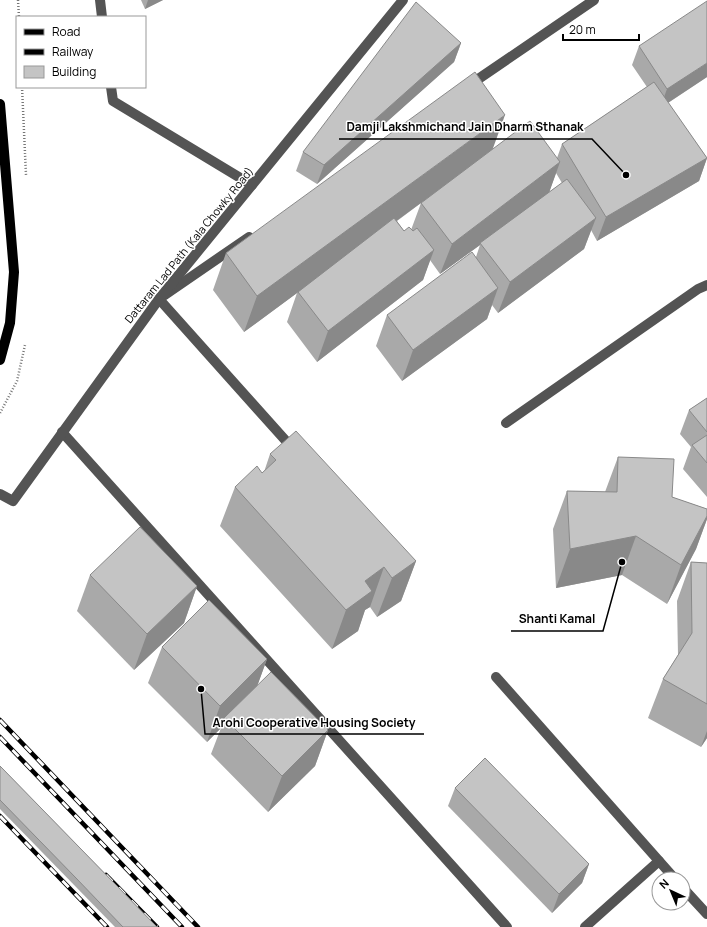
<svg xmlns="http://www.w3.org/2000/svg" width="707" height="927" font-family="Manrope,sans-serif">
<rect width="100%" height="100%" fill="#fff"/>
<g fill="none" stroke-linecap="round" stroke-linejoin="round">
<g stroke="#767676" stroke-width="2.5" stroke-dasharray="1 2" stroke-linecap="butt">
<polyline points="18,0 19,17"/>
<polyline points="22,87 26,175"/>
<polyline points="0,413 17,381 25,345"/>
</g>
<g stroke="#545454" stroke-width="10">
<polyline points="100,0 102,17"/>
<polyline points="468,86 594,0"/>
<polyline points="111,87 113,101 252,185"/>
<polyline points="249,237 159,299 295,451"/>
<polyline points="506,423 698,289 707,285"/>
<polyline points="62,432 507,927"/>
<polyline points="0,494 13,501 159,299 403,0"/>
<polyline points="496,677 675,879"/>
<polyline points="683,888 707,914"/>
<polyline points="585,927 659,861"/>
</g>
<polyline stroke="#000" stroke-width="10" points="0,104 14,272 10,323 0,360"/>
<g stroke="#000" stroke-width="4.5">
<g id="rail">
<polyline points="0,720 198,927"/>
<polyline points="0,737 182,927"/>
<polyline points="0,816 107,927"/>
<polyline points="106,875 157,927"/>
</g>
</g>
<use href="#rail" stroke="#fff" stroke-width="3" stroke-dasharray="9" stroke-linecap="butt"/>
</g>
<g fill="#a9a9a9" fill-rule="evenodd">
<polygon points="141,0 163,0 145,9"/>
<polygon points="461,43 454,62 317,184 296,171 303,152"/>
<path d="M639,46l68,31 -39,26 39,55 -8,23 -102,60 -6,-11 -7,19 -86,64 -6,-8 -5,14 -85,62 -26,-35 11,-31 89,-58 4,-12 -40,29 -10,-14 -7,20 -106,82 -30,-40 10,-29 -53,39 -31,-42 13,-37 267,-104 64,9 5,-14 85,-57 -15,-22zM556,173l6,10 -13,9zM421,203l-10,27 -7,1 -7,-10z"/>
<polygon points="707,398 707,497 683,469 691,447 680,434 689,410"/>
<polygon points="270,454 416,561 401,601 377,617 370,607 365,610 358,631 332,649 220,526 235,487 262,473 264,472"/>
<polygon points="618,457 672,497 707,509 707,519 696,549 667,604 622,575 556,588 553,529 567,491 605,492"/>
<polygon points="691,562 707,563 707,738 701,747 648,718 663,679 678,655 677,601"/>
<polygon points="90,575 197,586 184,623 134,670 77,611"/>
<polygon points="162,647 267,659 257,686 328,730 315,766 268,812 211,754 221,728 207,742 148,683"/>
<polygon points="0,766 157,927 115,927 0,809"/>
<polygon points="455,788 589,864 582,883 552,913 448,806"/>
</g>
<g fill="#898989">
<polygon points="148,0 163,0 145,9"/>
<polygon points="461,43 454,62 317,184 324,165"/>
<polygon points="707,63 707,77 660,108 667,89"/>
<polygon points="505,115 492,151 299,292 298,292 297,293 244,332 257,296"/>
<polygon points="707,158 699,181 597,241 606,217"/>
<polygon points="560,162 549,193 480,243 480,245 440,274 452,244"/>
<polygon points="596,218 584,249 498,313 510,282"/>
<polygon points="434,250 423,280 317,362 328,331"/>
<polygon points="498,288 487,319 402,381 413,350"/>
<polygon points="707,516 707,519 696,549 667,604 681,565"/>
<polygon points="636,536 622,575 556,588 570,549"/>
<polygon points="416,561 401,601 377,617 392,578"/>
<polygon points="384,567 370,607 365,610 358,631 332,649 346,610 365,581"/>
<polygon points="197,586 184,623 134,670 147,634"/>
<polygon points="267,659 254,695 224,718 221,728 207,742 220,706"/>
<polygon points="328,730 315,766 268,812 282,776"/>
<polygon points="707,731 707,738 701,747"/>
<polygon points="589,864 582,883 552,913 559,894"/>
</g>
<g fill="#c4c4c4" stroke="#898989">
<polygon points="707,1 707,63 667,89 639,46"/>
<polygon points="416,2 461,43 324,165 303,152"/>
<polygon points="475,72 505,115 257,296 226,253"/>
<polygon points="654,82 707,158 606,217 562,144"/>
<polygon points="530,121 560,162 452,244 421,203"/>
<polygon points="567,179 596,218 510,282 480,243"/>
<polygon points="394,218 404,231 409,227 413,231 417,228 434,250 328,331 298,292"/>
<polygon points="472,252 498,288 413,350 387,315"/>
<polygon points="707,398 707,432 689,410"/>
<polygon points="296,431 416,561 392,578 384,567 365,581 372,591 346,610 235,487 257,466 262,473 276,460 270,454"/>
<polygon points="707,435 707,463 692,445"/>
<polygon points="618,457 674,459 672,497 707,509 707,516 681,565 636,536 570,549 567,491 617,492"/>
<polygon points="140,527 197,586 147,634 90,575"/>
<polygon points="691,562 707,563 707,704 663,679 692,633"/>
<polygon points="209,600 267,659 220,706 162,647"/>
<polygon points="271,672 328,730 282,776 224,718"/>
<polygon points="485,758 589,864 559,894 455,788"/>
<polygon points="0,766 2,768 157,927 123,927 76,878 0,800"/>
</g>
<g text-anchor="middle" stroke-width="3" stroke-linejoin="round" paint-order="stroke">
<g font-size="11" fill="#000" stroke="#fff">
<text transform="translate(189 245) rotate(-51)" y="4">Dattaram Lad Path (Kala Chowky Road)</text>
</g>
</g>
<path fill="none" stroke="#000" stroke-width="1.5" d="M626 175L592 139H339M622 562L603 631H511M201 689L205 734H424"/>
<g fill="#000" stroke="#fff" stroke-width="1.5">
<circle cx="626" cy="175" r="4"/>
<circle cx="622" cy="562" r="4"/>
<circle cx="201" cy="689" r="4"/>
</g>
<g font-size="12" text-anchor="middle" font-weight="bold" fill="#000" stroke="#fff" stroke-width="3" stroke-linejoin="round" paint-order="stroke">
<text x="465" y="131">Damji Lakshmichand Jain Dharm Sthanak</text>
<text x="557" y="623">Shanti Kamal</text>
<text x="314" y="727">Arohi Cooperative Housing Society</text>
</g>
<rect x="16" y="16" width="130" height="72" fill="#ffffff" stroke="#999999"/>
<rect x="24" y="29" width="20" height="6" fill="#000000" stroke="#999999"/>
<text x="52" y="36" font-size="12" fill="#000000">Road</text>
<rect x="24" y="49" width="20" height="6" fill="#000000" stroke="#999999"/>
<text x="52" y="56" font-size="12" fill="#000000">Railway</text>
<rect x="24" y="66" width="20" height="12" fill="#c4c4c4" stroke="#999999"/>
<text x="52" y="76" font-size="12" fill="#000000">Building</text>
<g transform="translate(671 891) rotate(316)"><circle r="19" fill="#ffffff" stroke="#999999"/>
<path d="M0-3L7 15L0 10L-7 15Z" fill="#000000"/>
<text y="-6" font-size="11" font-weight="bold" text-anchor="middle" fill="#000000">N</text>
</g>
<path d="M563 34v6h76v-6" fill="none" stroke="#000000" stroke-width="2"/>
<text x="569" y="34" font-size="12" fill="#000000" stroke="#ffffff" stroke-width="3" paint-order="stroke">20 m</text>
</svg>
